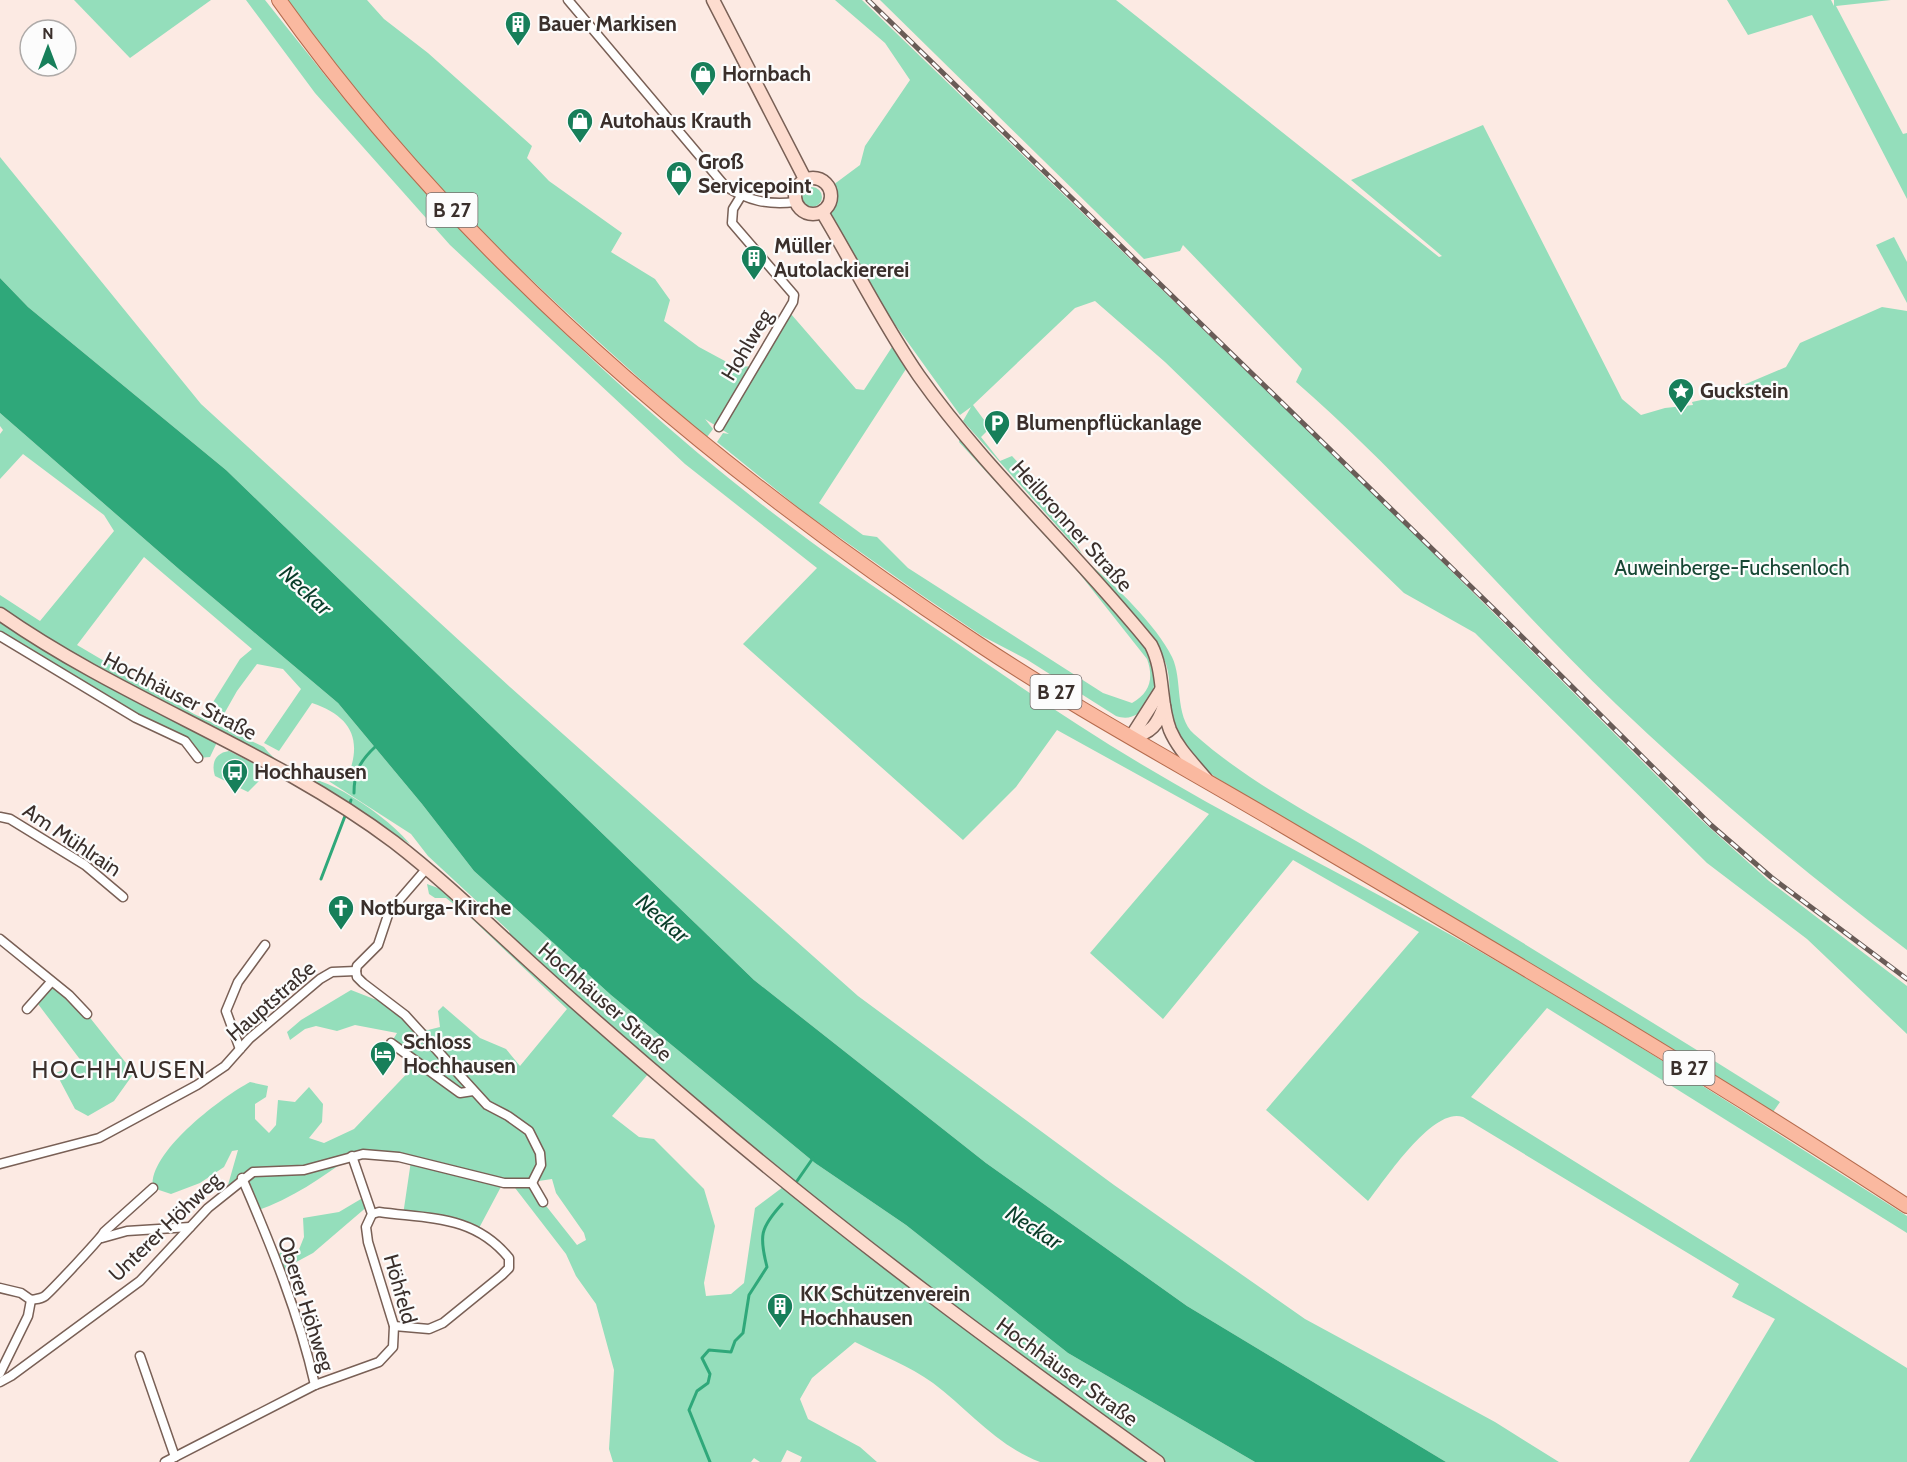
<svg xmlns="http://www.w3.org/2000/svg" width="1907" height="1462" font-family="Cabin,sans-serif">
<rect width="100%" height="100%" fill="#fceae3"/>
<g fill="#94debb" fill-rule="evenodd">
<polygon points="74,0 211,0 130,58"/>
<path d="M246,0h19c52,65 103,131 159,191 113,120 234,236 366,335 52,40 107,76 161,113 62,43 125,86 190,125 95,57 194,106 290,160 163,90 319,192 476,292v17l-360,-225 -76,89 436,271v94h-218l86,-143 -43,-22 7,-13 -276,-167c-30,-11 -78,63 -95,84l-102,-91 153,-178 -126,-72 -130,159 -73,-66 119,-139 -152,-84 -41,57 -53,53 -220,-196 74,-76 -132,-104 -235,-219 -135,-152z"/>
<path d="M288,0h79l17,19 44,34 104,93 -5,12 22,23 73,52 -11,19 44,27 15,21 -6,21 35,26 37,20 21,-1 34,-52 65,75 8,1 28,-43 14,22 -87,134 44,32 14,2 31,31 195,125 29,10c18,-10 22,-25 15,-44l-68,-86 -120,-131 1,-3 120,132 70,83c2,6 4,13 5,19 1,22 -13,52 -39,43l-90,-57 -44,-23 -65,-44 -112,-79 -88,-71 6,-9 6,1 -24,-15 8,10 -6,8 -12,-9c-60,-54 -121,-107 -179,-163 -83,-81 -160,-171 -228,-265z"/>
<polygon points="835,0 862,0 1391,511 1701,820 1769,881 1907,986 1907,1034 1807,939 1707,863 1475,633 1404,593 1165,362 1095,301 1075,308 973,405 990,428 981,437 1000,461 1012,456 1041,488 1082,554 963,421 971,407 960,415 894,323 822,212 831,199 829,188 860,165 865,146 910,80 885,43"/>
<path d="M880,0h236l323,257 3,-1 -91,-76 132,-55 139,274 19,16 24,-7 28,-3 -1,-3 23,-5 71,-30 14,-24 82,-36 25,4v639c-102,-77 -199,-158 -291,-246 -109,-105 -206,-223 -320,-322l6,-13 -119,-124 -3,6 -36,8z"/>
<polygon points="1727,0 1831,0 1834,6 1834,0 1891,0 1836,6 1903,134 1907,133 1907,199 1812,15 1748,35"/>
<polygon points="0,157 201,404 510,687 858,996 1114,1185 1305,1319 1495,1422 1559,1462 1446,1462 1187,1306 986,1163 754,980 226,470 28,307 0,278"/>
<circle cx="812" cy="197" r="10"/>
<polygon points="1894,237 1907,262 1907,303 1876,245"/>
<path d="M0,413l180,157 158,133 84,101 52,67 137,124 204,168 91,62 162,128 187,109h-215c-44,-17 -70,-51 -107,-79 -23,-17 -53,-28 -78,-41l-43,36 -12,21 8,20 52,28 17,15h-77l2,-5 -15,-7 -6,12h-21l-6,-4 -3,4h-138l-4,-13 5,-79 -18,-66 -20,-28 -10,-22 -54,-70 -9,-1 -25,47 -75,-15 8,-54 -59,-5c-30,21 -60,43 -96,55l-14,-32 -16,13 12,-42 -6,1 -8,16 -24,16 -29,11 -18,-6c-6,-35 69,-91 97,-106l18,4 -2,11 -11,7v15l14,14 7,-8 2,-25 17,2 14,-15 14,17 -1,18 -13,16 15,5 30,-14 64,-67 -27,-19 6,-10 -42,-8 -18,6 -21,-5 -11,3 -15,11 -3,-8 14,-12 50,-30 23,9 14,2 28,27 12,2 12,-3 -2,-16 5,-5 37,32 26,11 14,17 47,-57 -98,-93 -23,-18h-11l-6,-4 -2,-10 19,7 203,182 -37,43 27,21 15,2 50,50 11,37 -11,57 2,13 25,-2 13,-11 11,-75 28,-21 -75,-77 -197,-172 -2,-7 -81,-75 -17,-22 -98,-63 35,5c15,-38 2,-60 -36,-73l-33,48 -15,-8 37,-54 -18,-20 -26,-5 -20,27 -17,30 -15,-6 35,-56 12,-10 -108,-92 -67,88 117,69 70,33c18,25 54,30 80,45 24,14 48,31 66,52l-57,-36 -134,-70 -9,19 -12,1 -13,-17 -185,-105v-41l40,26 74,-90 -10,-16 -81,-61 -23,25v-45l3,-4 -3,-4zM552,1179l4,14 28,40 2,7 -9,5 -34,-43 -11,-20z"/>
<path d="M1088,563c27,22 69,63 84,94 11,22 2,59 22,77 58,52 132,87 197,128 130,80 260,159 389,240l-7,10 -115,-72 -443,-263c-21,-17 -43,-39 -45,-67 -1,-16 1,-30 -4,-46 -12,-33 -54,-70 -78,-97z"/>
<path d="M229,751l30,15 1,14 -12,12 -33,-16c-4,-13 0,-23 14,-25z"/>
<polygon points="51,982 87,1014 134,1073 114,1101 88,1116 75,1109 56,1073 82,1062 35,1000"/>
<polygon points="366,1196 369,1205 313,1253 287,1267 289,1297 274,1258 285,1249 298,1252 304,1237 303,1218 339,1212"/>
</g>
<polygon fill="#2fa87a" points="0,278 28,307 226,470 754,980 986,1163 1187,1306 1446,1462 1255,1462 1068,1353 906,1225 815,1163 611,995 474,871 422,804 338,703 180,570 0,413"/>
<g fill="none" stroke-linecap="round" stroke-linejoin="round">
<g stroke="#2fa87a" stroke-width="3">
<path d="M354,793c0,-21 6,-32 21,-46"/>
<polyline points="350,803 351,800"/>
<polyline points="321,879 345,816"/>
<polyline points="797,1181 813,1158"/>
<path d="M710,1462l-21,-52 8,-19 11,-8 2,-9 -8,-16 7,-8 22,2 4,-11 8,-8 6,-38 18,-28c-8,-31 -7,-39 15,-63"/>
</g>
<g stroke="#796056" stroke-width="11">
<g id="street">
<path d="M568,0l157,186c23,15 43,19 70,16"/>
<polyline points="719,427 793,302 794,295 732,223 733,209 741,196"/>
<polyline points="0,636 136,718 185,741 198,758"/>
<polyline points="0,817 10,819 85,865 123,897"/>
<polyline points="0,939 69,995 87,1014"/>
<polyline points="356,971 357,977 363,983 405,1015 487,1105 508,1116 529,1131 540,1153 541,1165 532,1183"/>
<polyline points="356,971 357,966 378,945 389,912 427,868"/>
<polyline points="27,1009 51,982"/>
<polyline points="391,1043 460,1093 473,1091"/>
<polyline points="240,1049 226,1011 238,982 265,945"/>
<polyline points="0,1164 99,1138 197,1085 225,1066 249,1039 320,979 332,972 356,971"/>
<path d="M242,1178c29,67 57,136 73,207"/>
<polyline points="532,1183 543,1202"/>
<path d="M372,1214l7,-2c51,7 95,3 130,46v10l-7,7 -59,48 -14,6 -35,-3"/>
<polyline points="102,1238 127,1231 190,1227"/>
<polyline points="0,1288 21,1293 31,1300 28,1316 0,1373"/>
<path d="M31,1300c5,-1 10,-1 14,-4 7,-6 57,-59 59,-64l49,-44"/>
<polyline points="140,1356 175,1457"/>
<polyline points="0,1382 11,1376 140,1281 208,1208 253,1172 304,1170 363,1154 399,1157 504,1183 532,1183"/>
<polyline points="165,1462 315,1385 379,1362 393,1347 394,1326 368,1242 366,1227 372,1214 352,1156"/>
</g>
</g>
<g stroke="#796056" stroke-width="15">
<g id="secondary">
<polyline points="713,0 805,179"/>
<circle cx="813" cy="196" r="18"/>
<path d="M822,212c33,55 61,112 97,164 68,96 158,177 232,269 14,27 8,57 19,85 8,19 23,33 36,49"/>
<path d="M0,614c124,87 272,136 394,228 48,37 91,79 136,120 57,52 115,102 174,152 145,124 299,237 454,348"/>
<polyline points="1131,737 1161,690"/>
<path d="M1131,737c20,-3 27,-13 33,-31"/>
</g>
</g>
<g stroke="#b56b4d" stroke-width="16">
<path id="primary" d="M279,0c184,259 434,469 698,643 102,68 211,126 317,189 206,121 413,243 613,374"/>
</g>
<use href="#street" stroke="#fff" stroke-width="8"/>
<use href="#secondary" stroke="#fddccf" stroke-width="12"/>
<use href="#primary" stroke="#fab9a0" stroke-width="14"/>
<g stroke="#695c57" stroke-width="5">
<polyline id="rail" points="868,0 1495,610 1711,825 1771,877 1907,979"/>
</g>
<use href="#rail" stroke="#fcfcfc" stroke-width="3" stroke-dasharray="9" stroke-linecap="butt"/>
</g>
<defs>
<g id="building-pin" transform="scale(1.35)"><path d="M0 17L-7.5 6A9.5 9.5 0 1 1 7.5 6Z" fill="#177f5a" stroke="#fcfcfc"/><path d="M-4-6H4V6H1V3H-1V6H-4ZM-2.5-4.3h1.7v1.8h-1.7ZM.8-4.3h1.7v1.8H.8ZM-2.5-1h1.7V.8h-1.7ZM.8-1h1.7V.8H.8Z" fill="#fff"/></g>
<g id="shop-pin" transform="scale(1.35)"><path d="M0 17L-7.5 6A9.5 9.5 0 1 1 7.5 6Z" fill="#177f5a" stroke="#fcfcfc"/><path d="M-5-2.5h2.3a2.7 3.5 0 0 1 5.4 0H5L5.5 6h-11ZM-1.5-2.5h3a1.5 2.3 0 0 0-3 0Z" fill="#fff"/></g>
<g id="sight-pin" transform="scale(1.35)"><path d="M0 17L-7.5 6A9.5 9.5 0 1 1 7.5 6Z" fill="#177f5a" stroke="#fcfcfc"/><path d="M0-6L1.8-2.2L6-1.7L2.9 1.2L3.7 5.4L0 3.3L-3.7 5.4L-2.9 1.2L-6-1.7L-1.8-2.2Z" fill="#fff"/></g>
<g id="parking-pin" transform="scale(1.35)"><path d="M0 17L-7.5 6A9.5 9.5 0 1 1 7.5 6Z" fill="#177f5a" stroke="#fcfcfc"/><path d="M-3.5-5.5H1a3.5 3.5 0 0 1 0 7H-1V5.5H-3.5ZM-1-3.4V-.6H.8a1.4 1.4 0 0 0 0-2.8Z" fill="#fff"/></g>
<g id="bus-pin" transform="scale(1.35)"><path d="M0 17L-7.5 6A9.5 9.5 0 1 1 7.5 6Z" fill="#177f5a" stroke="#fcfcfc"/><path d="M-5-6H5V4H4V6H2V4H-2V6H-4V4H-5ZM-3.5-4V0h7V-4ZM-3.5 1.2v1.5H-2V1.2ZM2 1.2v1.5H3.5V1.2Z" fill="#fff"/></g>
<g id="church-pin" transform="scale(1.35)"><path d="M0 17L-7.5 6A9.5 9.5 0 1 1 7.5 6Z" fill="#177f5a" stroke="#fcfcfc"/><path d="M-1.2-6h2.4v3.5h3.3v2.4h-3.3V6h-2.4V-.1h-3.3v-2.4h3.3Z" fill="#fff"/></g>
<g id="hotel-pin" transform="scale(1.35)"><path d="M0 17L-7.5 6A9.5 9.5 0 1 1 7.5 6Z" fill="#177f5a" stroke="#fcfcfc"/><path d="M-6-4.5h1.5V1H6V5H4.5V3h-9V5H-6ZM-4 0a1.8 1.8 0 1 1 3.6 0ZM.5 0V-2.5h3Q6-2.5 6 0Z" fill="#fff"/></g>
</defs>
<g fill-rule="evenodd">
<use href="#building-pin" x="518" y="24"/>
<use href="#shop-pin" x="703" y="74"/>
<use href="#shop-pin" x="580" y="121"/>
<use href="#shop-pin" x="679" y="174"/>
<use href="#building-pin" x="754" y="258"/>
<use href="#sight-pin" x="1681" y="391"/>
<use href="#parking-pin" x="997" y="423"/>
<use href="#bus-pin" x="235" y="772"/>
<use href="#church-pin" x="341" y="908"/>
<use href="#hotel-pin" x="383" y="1054"/>
<use href="#building-pin" x="780" y="1306"/>
</g>
<g text-anchor="middle" stroke-width="4.5" stroke-linejoin="round" paint-order="stroke">
<g fill="#fcfcfc" stroke="#746c6a" stroke-width="1.5">
<rect x="426.5" y="193" width="51" height="34" rx="4.5"/>
<rect x="1030.5" y="675" width="51" height="34" rx="4.5"/>
<rect x="1663.5" y="1051" width="51" height="34" rx="4.5"/>
</g>
<g font-size="20" font-weight="bold" fill="#3a2f2b">
<text x="452" y="217">B 27</text>
<text x="1056" y="699">B 27</text>
<text x="1689" y="1075">B 27</text>
</g>
<g font-size="21" font-weight="bold" fill="#3a2f2b" stroke="#fcfcfc" text-anchor="start">
<text x="538" y="31">Bauer Markisen</text>
<text x="722" y="81">Hornbach</text>
<text x="600" y="128">Autohaus Krauth</text>
<text x="698" y="169">Groß<tspan x="698" dy="24">Servicepoint</tspan></text>
<text x="774" y="253">Müller<tspan x="774" dy="24">Autolackiererei</tspan></text>
<text x="1700" y="398">Guckstein</text>
<text x="1016" y="430">Blumenpflückanlage</text>
<text x="254" y="779">Hochhausen</text>
<text x="360" y="915">Notburga-Kirche</text>
<text x="403" y="1049">Schloss<tspan x="403" dy="24">Hochhausen</tspan></text>
<text x="800" y="1301">KK Schützenverein<tspan x="800" dy="24">Hochhausen</tspan></text>
</g>
<g font-size="21" fill="#3a2f2b" stroke="#fcfcfc">
<text transform="translate(747 345) rotate(-59)" y="7">Hohlweg</text>
<text transform="translate(1072 526) rotate(48)" y="7">Heilbronner Straße</text>
<text transform="translate(180 696) rotate(27)" y="7">Hochhäuser Straße</text>
<text transform="translate(72 840) rotate(34)" y="7">Am Mühlrain</text>
<text transform="translate(271 1001) rotate(-41)" y="7">Hauptstraße</text>
<text transform="translate(605 1002) rotate(41)" y="7">Hochhäuser Straße</text>
<text transform="translate(165 1227) rotate(-44)" y="7">Unterer Höhweg</text>
<text transform="translate(400 1289) rotate(74)" y="7">Höhfeld</text>
<text transform="translate(306 1304) rotate(72)" y="7">Oberer Höhweg</text>
<text transform="translate(1067 1372) rotate(36)" y="7">Hochhäuser Straße</text>
</g>
<g font-size="21" fill="#174734" stroke="#fcfcfc">
<text x="1732" y="575">Auweinberge-Fuchsenloch</text>
</g>
<g font-size="22" font-style="italic" fill="#093c29" stroke="#fcfcfc">
<text transform="translate(306 590) rotate(43)" y="8">Neckar</text>
<text transform="translate(663 918) rotate(41)" y="8">Neckar</text>
<text transform="translate(1034 1227) rotate(33)" y="8">Neckar</text>
</g>
<g font-size="24" letter-spacing="1.5" fill="#3a2f2b" stroke="#fcfcfc">
<text x="119" y="1078">HOCHHAUSEN</text>
</g>
</g>
<g transform="translate(48 48)"><circle r="28" fill="#fcfcfc" stroke="#aeaaa8" stroke-width="1.5"/>
<path d="M0-4.5L10 22L0 15L-10 22Z" fill="#177f5a"/>
<text y="-9" font-size="16" font-weight="bold" text-anchor="middle" fill="#3a2f2b">N</text>
</g>
</svg>
